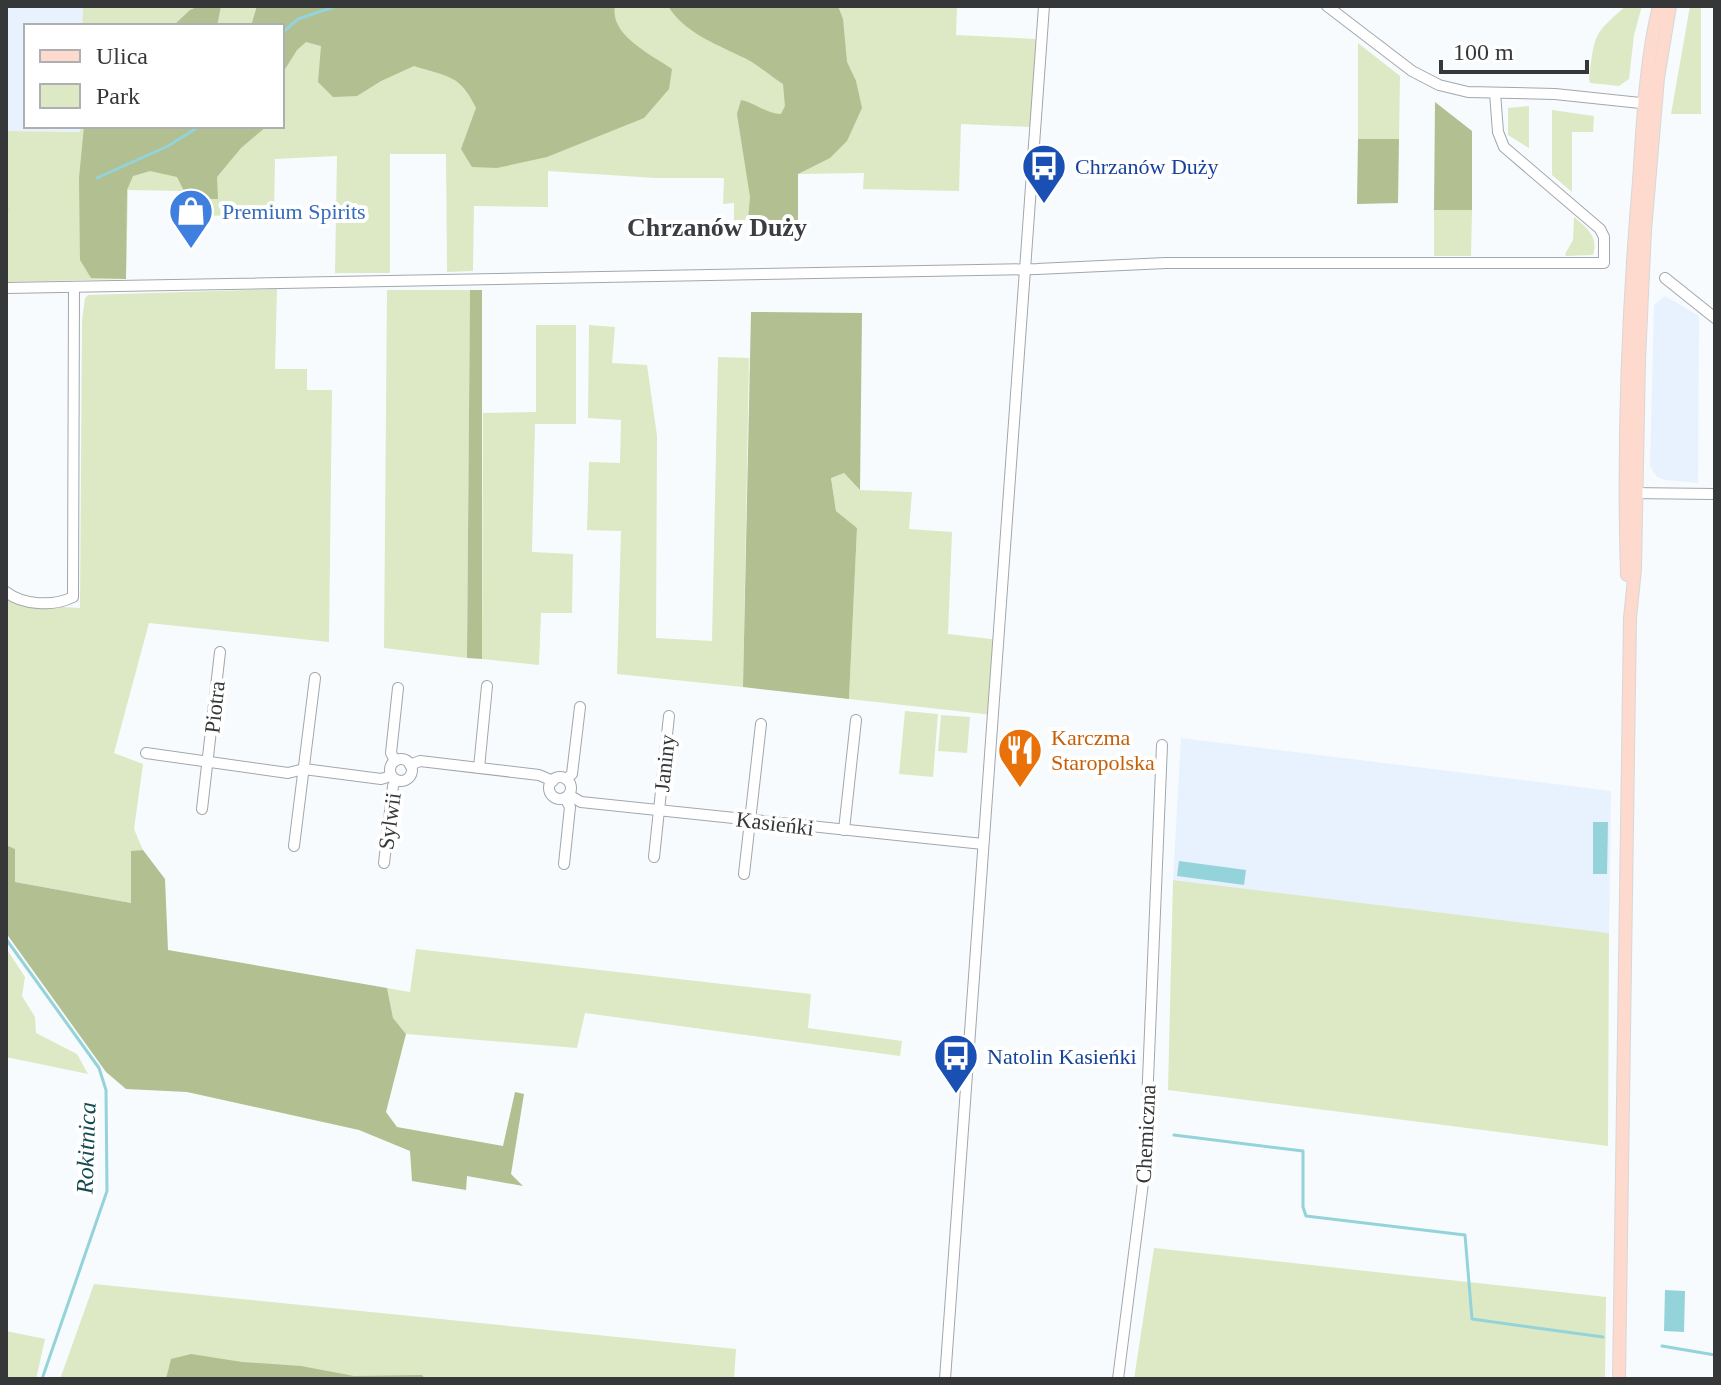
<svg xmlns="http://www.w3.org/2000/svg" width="1721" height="1385" font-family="'Times New Roman',serif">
<rect width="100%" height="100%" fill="#f7fbfe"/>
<g fill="#e7f2fe">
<polygon points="6,6 83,6 82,26 26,26 26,126 81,126 81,132 8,131 6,199"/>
<polygon points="1665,296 1699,316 1698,483 1665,480 1657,477 1650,466 1654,305"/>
<polygon points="1181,738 1611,791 1609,933 1173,880"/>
</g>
<g fill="#dde8c5">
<polygon points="83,6 957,6 956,35 1036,39 1031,127 961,124 959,191 863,189 864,173 798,174 798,221 734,220 734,203 723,204 724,178 655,178 548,171 548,207 474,206 473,271 447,272 446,154 390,154 390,273 335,273 337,156 275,159 274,215 181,216 181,191 128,190 126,279 6,282 8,131 80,132 81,126 282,126 282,26 82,26"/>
<path d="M1626,6h16l-8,29 -5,44 -10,7 -29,-3 -1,-4c6,-44 3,-44 37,-73z"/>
<polygon points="1690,6 1701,6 1701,114 1671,114"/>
<polygon points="1358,43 1400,76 1399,139 1358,139"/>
<polygon points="1529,106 1529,148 1508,135 1508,108"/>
<polygon points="1552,110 1594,116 1593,132 1572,132 1572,192 1552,175"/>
<polygon points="1434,210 1472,210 1471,256 1434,256"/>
<path d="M1574,217c13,11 25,20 19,38l-27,1 -1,-2 8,-14z"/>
<polygon points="277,289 275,369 307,369 307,390 332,390 329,642 149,623 114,753 143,764 134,829 143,850 131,851 131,903 15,882 15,849 6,845 6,597 47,606 80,608 82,321 85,298 88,295"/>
<polygon points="387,290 470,290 467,658 384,648"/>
<polygon points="536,325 576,325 576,424 535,424 532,552 573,554 572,613 541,613 539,665 482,659 483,413 536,412"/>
<polygon points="589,325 615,327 612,363 647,365 657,436 656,638 712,641 718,357 749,358 743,687 617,674 621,531 587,530 589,462 620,463 621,420 588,418"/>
<polygon points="844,473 860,490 912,492 909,529 952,532 948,634 999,640 993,715 849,699 857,528 836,511 831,477"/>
<polygon points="905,711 938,714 933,777 899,774"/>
<polygon points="941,715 970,717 967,753 938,751"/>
<polygon points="1173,880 1609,933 1608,1146 1168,1090"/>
<polygon points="6,948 25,977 22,996 35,1017 36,1033 77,1054 88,1074 6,1057"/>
<polygon points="416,949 811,994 808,1028 902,1041 900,1056 585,1013 577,1048 406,1034 393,1018 387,988 410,992"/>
<polygon points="1154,1248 1606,1297 1605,1379 1134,1379"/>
<polygon points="94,1284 736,1349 734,1379 60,1379"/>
<polygon points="6,1331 45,1339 36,1379 6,1379"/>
</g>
<g fill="#b1bf91">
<polygon points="199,6 221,6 217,26 173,26 190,10"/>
<path d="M257,6h358c-6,29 37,49 57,63l-3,20 -25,29 -97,39 -50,11 -25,-1 -11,-18 15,-41c-16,-34 -28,-31 -62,-42l-33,15 -24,15 -24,1 -15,-15 3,-36 -15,-4 -9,8 -15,24v-48h-31z"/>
<path d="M668,6h170l5,13 4,43 9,19 6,27 -15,33 -17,17 -32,16v47l-50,-1 2,-23 -13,-83 4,-14c15,3 25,14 40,14l4,-8 -2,-22c-14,-9 -28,-22 -43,-28 -26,-13 -56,-24 -72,-50z"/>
<polygon points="1435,102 1472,131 1472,210 1434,210"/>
<polygon points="84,126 267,126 241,148 217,177 218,199 188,199 177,177 150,171 133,176 127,190 126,279 91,278 80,260 79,178"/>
<polygon points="1358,139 1399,139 1398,203 1357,204"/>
<polygon points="470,290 482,290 482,659 467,658"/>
<polygon points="751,312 862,313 860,490 844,473 831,478 836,511 857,528 849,699 743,687"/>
<polygon points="6,845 15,849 15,882 131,903 131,851 143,850 165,879 168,950 387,988 393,1018 406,1034 386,1112 397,1127 503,1146 515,1092 524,1094 511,1174 523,1186 467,1176 466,1190 412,1181 410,1151 359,1130 187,1092 126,1089 106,1072 6,933"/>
<polygon points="191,1354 242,1362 301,1366 354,1376 422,1375 425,1379 166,1379 171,1359"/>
</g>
<g fill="#94d3d9">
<polygon points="1593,822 1608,822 1607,874 1593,874"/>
<polygon points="1179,861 1246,870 1244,885 1177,876"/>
<polygon points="1665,1290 1685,1291 1684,1332 1664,1331"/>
</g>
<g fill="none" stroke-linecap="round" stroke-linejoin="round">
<g stroke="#94d3d9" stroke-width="3">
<polyline points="282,33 298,19 337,6"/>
<polyline points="97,178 168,146 200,126"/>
<polyline points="6,211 7,210"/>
<polyline points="6,939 99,1068 106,1090 107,1191 42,1379"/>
<polyline points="1174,1135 1303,1151 1303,1207 1306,1216 1465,1235 1472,1319 1603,1337"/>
<polyline points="1662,1346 1715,1355"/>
</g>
<g stroke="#a2a7ad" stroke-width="12">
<g id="minor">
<polyline points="1327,6 1412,71 1439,85 1468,92 1555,94 1650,104"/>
<polyline points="1665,278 1715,318"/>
<polyline points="6,288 1037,269 1166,263 1604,263 1604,237 1600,229 1504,147 1498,132 1495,93"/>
<polyline points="1629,493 1715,494"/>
<path d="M6,592c17,13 47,15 67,5l1,-310"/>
<polyline points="146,753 288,773 304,769 381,779 391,776"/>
<circle cx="401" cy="770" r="11"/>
<polyline points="395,761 391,753 398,688"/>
<polyline points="410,765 420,761 539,775 553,781"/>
<polyline points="479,768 487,686"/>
<circle cx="560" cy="788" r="11"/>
<polyline points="566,779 572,774 580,707"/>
<polyline points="569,795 581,802 983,844"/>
<polyline points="202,809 220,652"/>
<polyline points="844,830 856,720"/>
<polyline points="294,846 315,678"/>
<polyline points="654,857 669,716"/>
<polyline points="384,863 393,786 396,780"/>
<polyline points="564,864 570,807 565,798"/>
<polyline points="744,874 761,724"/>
<polyline points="945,1379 1044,6"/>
<polyline points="1118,1379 1144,1175 1162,745"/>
</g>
</g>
<g stroke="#d7d7d7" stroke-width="14">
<g id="major">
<path d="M1627,575c-4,-131 1,-264 12,-394 4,-58 6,-118 20,-175"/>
<polyline points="1619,1379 1630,618 1635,569 1639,359 1645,231 1658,78 1670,6"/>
</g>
</g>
<use href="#minor" stroke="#fff" stroke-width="10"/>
<use href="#major" stroke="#fdd9ce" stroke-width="12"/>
</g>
<defs>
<g id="bus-pin" transform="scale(2.3)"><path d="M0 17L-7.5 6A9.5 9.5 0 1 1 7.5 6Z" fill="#1a4fb4" stroke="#fff"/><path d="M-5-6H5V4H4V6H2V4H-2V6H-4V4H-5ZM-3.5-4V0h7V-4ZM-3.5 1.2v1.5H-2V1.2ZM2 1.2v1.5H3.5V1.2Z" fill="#fff"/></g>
<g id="shop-pin" transform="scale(2.3)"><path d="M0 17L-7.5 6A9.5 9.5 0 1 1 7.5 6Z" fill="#3f7fe0" stroke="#fff"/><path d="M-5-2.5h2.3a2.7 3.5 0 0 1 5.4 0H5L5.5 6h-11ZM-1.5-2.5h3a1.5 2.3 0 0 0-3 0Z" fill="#fff"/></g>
<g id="restaurant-pin" transform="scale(2.3)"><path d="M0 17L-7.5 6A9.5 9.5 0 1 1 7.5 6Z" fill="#e8710a" stroke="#fff"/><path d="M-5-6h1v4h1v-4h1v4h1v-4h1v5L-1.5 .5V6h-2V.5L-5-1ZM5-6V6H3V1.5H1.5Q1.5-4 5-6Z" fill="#fff"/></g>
</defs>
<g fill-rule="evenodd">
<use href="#bus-pin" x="1044" y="166"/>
<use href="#shop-pin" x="191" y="211"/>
<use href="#restaurant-pin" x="1020" y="750"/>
<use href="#bus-pin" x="956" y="1056"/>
</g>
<g text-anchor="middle" stroke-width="8" stroke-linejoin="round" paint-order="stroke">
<g font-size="22" fill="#164399" stroke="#fff" text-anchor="start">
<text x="1075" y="174">Chrzanów Duży</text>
<text x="987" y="1064">Natolin Kasieńki</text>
</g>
<g font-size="22" fill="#366cbe" stroke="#fff" text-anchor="start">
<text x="222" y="219">Premium Spirits</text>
</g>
<g font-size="22" fill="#353739" stroke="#fff">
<text transform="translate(214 707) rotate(-84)" y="8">Piotra</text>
<text transform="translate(664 763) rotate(-84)" y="8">Janiny</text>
<text transform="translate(389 821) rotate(-82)" y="8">Sylwii</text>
<text transform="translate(775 823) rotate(7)" y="8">Kasieńki</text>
<text transform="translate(1145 1134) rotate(-87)" y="8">Chemiczna</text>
</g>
<g font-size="22" fill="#c56008" stroke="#fff" text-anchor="start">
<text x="1051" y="745">Karczma<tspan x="1051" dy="25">Staropolska</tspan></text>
</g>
<g font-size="24" font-style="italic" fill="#134b50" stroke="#fff">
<text transform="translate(86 1148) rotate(-88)" y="8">Rokitnica</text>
</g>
<g font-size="26" font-weight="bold" fill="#3a3e43" stroke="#fff">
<text x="717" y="236">Chrzanów Duży</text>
</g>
</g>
<rect width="1721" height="1385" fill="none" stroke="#353739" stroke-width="16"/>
<rect x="24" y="24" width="260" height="104" fill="#ffffff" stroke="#aeafb0" stroke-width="2"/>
<rect x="40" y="50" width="40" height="12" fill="#fdd9ce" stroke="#aeafb0" stroke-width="2"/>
<text x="96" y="64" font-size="24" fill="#353739">Ulica</text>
<rect x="40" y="84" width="40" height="24" fill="#dde8c5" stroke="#aeafb0" stroke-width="2"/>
<text x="96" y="104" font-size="24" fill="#353739">Park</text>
<path d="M1441 60v12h146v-12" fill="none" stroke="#353739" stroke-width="4"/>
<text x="1453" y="60" font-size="24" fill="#353739" stroke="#ffffff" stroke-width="6" paint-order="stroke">100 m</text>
</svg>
